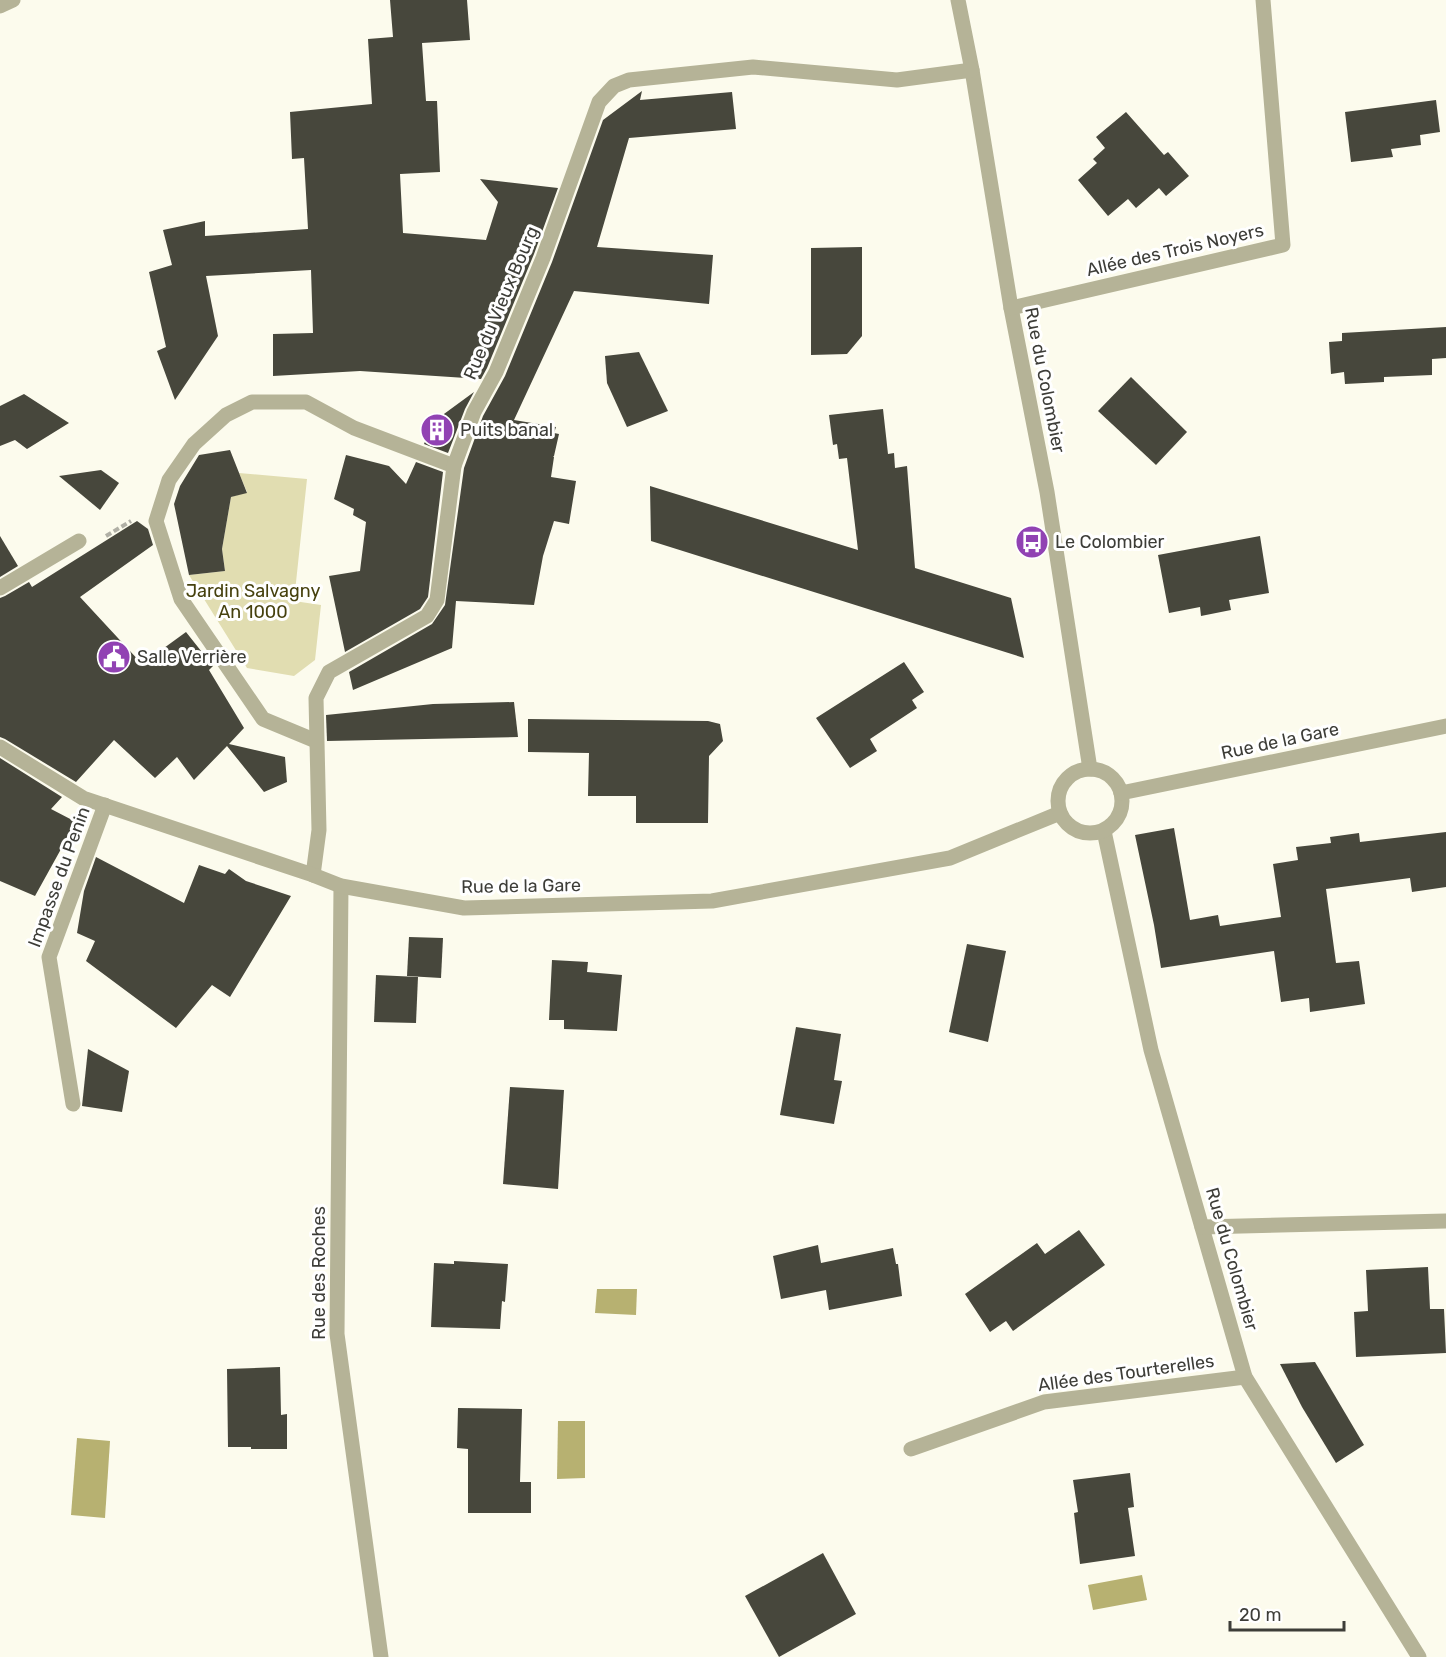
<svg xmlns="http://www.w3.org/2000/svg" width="1446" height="1657" font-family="Rubik,sans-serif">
<rect width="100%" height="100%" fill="#fcfbed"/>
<polygon fill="#e1ddb1" points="239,473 307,479 294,601 321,605 315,660 294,676 247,668 189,575 225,571 222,549 231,497 247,492"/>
<g fill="#b7b171">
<polygon points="597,1289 637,1289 636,1315 595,1313"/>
<polygon points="558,1421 585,1421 585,1478 557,1479"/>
<polygon points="77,1438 110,1441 105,1518 71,1515"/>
<polygon points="1142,1575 1147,1600 1093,1610 1088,1585"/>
</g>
<g fill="#47473c">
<polygon points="390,0 467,0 470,40 422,43 426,101 437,101 440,172 400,174 403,233 486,240 498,202 480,179 558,188 534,254 487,368 481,379 360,371 273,376 273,334 313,333 311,270 206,276 218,336 175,400 157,351 166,347 149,272 172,265 163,230 205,221 205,236 308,229 304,158 292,159 290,112 372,104 368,39 393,37"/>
<polygon points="642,91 640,100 732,92 736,129 629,138 597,247 713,255 709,304 574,291 514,420 556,427 554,433 559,434 554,456 553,456 554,457 551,477 576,481 569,524 554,521 543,556 534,605 456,601 452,648 353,690 349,672 432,624 445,605 464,468 483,416 505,376 552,262 603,120"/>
<polygon points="1436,100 1440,132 1420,135 1421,145 1391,149 1393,157 1351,162 1345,112"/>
<polygon points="1126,112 1164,155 1168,152 1189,176 1166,196 1159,188 1136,208 1128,199 1108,216 1078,180 1097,163 1093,159 1105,148 1096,137"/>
<polygon points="862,247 862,336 847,354 811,355 811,248"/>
<polygon points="1446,327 1446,358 1432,359 1432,375 1384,377 1384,382 1345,384 1344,372 1331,374 1329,342 1342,341 1342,333"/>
<polygon points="639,352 668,411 627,427 607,383 605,356"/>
<polygon points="1131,377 1187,432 1156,465 1098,411"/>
<polygon points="474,392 465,409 448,453 424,444 433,422"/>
<polygon points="24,394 69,423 27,449 15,440 0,446 0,406"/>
<polygon points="883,409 888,454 894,453 895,468 907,466 915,568 1011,598 1024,658 651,541 650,486 858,550 847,458 839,459 837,444 833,445 829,415"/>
<polygon points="230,450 247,493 231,497 222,549 225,571 189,575 174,504 180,486 199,455"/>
<polygon points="346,455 389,466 406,484 416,462 443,472 428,597 420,609 345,652 329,576 360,571 366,522 353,515 354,509 334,499"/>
<polygon points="101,470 119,483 100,510 59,476"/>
<polygon points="137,521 148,529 153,545 80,597 142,664 186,632 213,666 209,670 244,728 229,744 285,757 287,782 264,792 227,746 194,780 177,757 155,778 114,740 76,782 5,739 0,737 0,598 5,596 29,582 32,587"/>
<polygon points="0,536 18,566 0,577"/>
<polygon points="1260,536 1269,593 1229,600 1231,610 1201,616 1200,607 1169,613 1158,555"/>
<polygon points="904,662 924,692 912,700 917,708 870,739 877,751 850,768 816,718"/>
<polygon points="514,702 518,737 327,741 326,715 433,704"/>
<polygon points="528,719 708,721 720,724 723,741 709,756 708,823 636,823 636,796 588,796 589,753 528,752"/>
<polygon points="0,758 62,797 51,809 76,822 35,896 0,881"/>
<polygon points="1174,828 1190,920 1218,915 1220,926 1281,917 1273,864 1298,860 1296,847 1331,843 1330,837 1359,833 1360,842 1446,832 1446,887 1412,892 1410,878 1326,889 1336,963 1359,961 1365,1004 1310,1012 1309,998 1281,1002 1274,951 1161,968 1154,925 1135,835"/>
<polygon points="96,857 184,903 199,865 225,874 229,869 246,881 291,896 230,997 212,985 176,1028 86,961 95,941 77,933 84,891"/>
<polygon points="409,937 443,938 441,978 407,976"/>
<polygon points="967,944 1006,951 988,1042 949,1032"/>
<polygon points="552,960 588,962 587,972 622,975 617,1031 564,1029 564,1020 549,1020"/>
<polygon points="376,975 418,977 416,1023 374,1022"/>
<polygon points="796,1027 841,1034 834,1080 842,1081 834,1124 780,1115"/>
<polygon points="88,1049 129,1071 122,1112 82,1106"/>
<polygon points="510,1087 564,1090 558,1189 503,1184"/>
<polygon points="1079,1230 1105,1265 1013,1331 1006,1321 990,1332 965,1294 1037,1243 1045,1254"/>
<polygon points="818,1245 821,1263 893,1248 896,1264 898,1264 902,1296 829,1310 826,1290 781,1299 773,1256"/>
<polygon points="454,1261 508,1264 505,1302 502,1301 500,1329 431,1327 434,1263 454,1264"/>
<polygon points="1428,1267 1430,1309 1444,1309 1446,1353 1356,1357 1354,1312 1368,1311 1366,1270"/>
<polygon points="1315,1362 1364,1445 1336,1463 1302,1407 1280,1364"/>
<polygon points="280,1367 281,1415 287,1414 287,1449 251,1449 251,1447 228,1447 227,1369"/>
<polygon points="458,1408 522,1409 520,1482 531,1482 531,1513 468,1513 468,1449 457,1448"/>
<polygon points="1130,1473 1134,1507 1128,1508 1135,1556 1080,1564 1074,1513 1078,1512 1073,1480"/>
<polygon points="823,1553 856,1614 779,1657 745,1596"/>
</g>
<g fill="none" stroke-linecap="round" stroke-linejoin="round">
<polyline stroke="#b0afa5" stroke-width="4" stroke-dasharray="6 3" stroke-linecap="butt" points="106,536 131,521"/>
<g stroke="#b5b397" stroke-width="15">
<polyline points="0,6 13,0"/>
<polyline points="0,588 79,541"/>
</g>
<g stroke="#b5b397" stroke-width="15">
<polyline points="958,0 972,70 1011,308 1047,492 1090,769"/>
<polyline points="1011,308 1283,245 1263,0"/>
<polyline points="316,741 263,719 181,599 156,521 169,480 194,444 226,415 252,402 306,402 354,428 454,466"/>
<polyline points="1104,831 1151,1050 1245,1377 1419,1657"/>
<polyline points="313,875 319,830 316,698 329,672 427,616 437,600 454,466 474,412 496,372 543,258 599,102 614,86 629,80 753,67 897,80 972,70"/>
<polyline points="341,886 337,1334 381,1657"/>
<polyline points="73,1104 49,957 105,805"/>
<polyline points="1202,1227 1446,1221"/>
<polyline points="911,1449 1044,1402 1245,1377"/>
</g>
<g stroke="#b5b397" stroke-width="15">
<polyline points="0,747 83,798 313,875 341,886 464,908 712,901 950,858 1060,813"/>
<circle cx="1090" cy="801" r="32"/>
<polyline points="1121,793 1446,726"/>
</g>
</g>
<defs>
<g id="building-disc" transform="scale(1.725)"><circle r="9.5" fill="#9142b3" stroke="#fff"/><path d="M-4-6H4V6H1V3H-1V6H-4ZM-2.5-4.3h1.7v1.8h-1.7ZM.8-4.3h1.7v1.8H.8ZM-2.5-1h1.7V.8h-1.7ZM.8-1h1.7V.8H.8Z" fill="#fff"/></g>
<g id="bus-disc" transform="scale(1.725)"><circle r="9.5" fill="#9142b3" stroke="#fff"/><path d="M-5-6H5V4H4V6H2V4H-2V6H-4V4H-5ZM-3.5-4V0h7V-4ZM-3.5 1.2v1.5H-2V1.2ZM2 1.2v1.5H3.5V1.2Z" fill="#fff"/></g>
<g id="civic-disc" transform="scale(1.725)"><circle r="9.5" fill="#9142b3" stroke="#fff"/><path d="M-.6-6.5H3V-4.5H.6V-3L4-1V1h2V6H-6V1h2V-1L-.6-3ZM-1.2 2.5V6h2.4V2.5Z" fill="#fff"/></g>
</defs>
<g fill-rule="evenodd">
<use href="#building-disc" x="437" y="430"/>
<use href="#bus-disc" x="1032" y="542"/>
<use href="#civic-disc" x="114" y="657"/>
</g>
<g text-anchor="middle" stroke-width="6" stroke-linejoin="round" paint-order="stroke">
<g font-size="18" fill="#3d3d38" stroke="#fff">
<text transform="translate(1175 250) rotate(-13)" y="6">Allée des Trois Noyers</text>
<text transform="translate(501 303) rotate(-67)" y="6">Rue du Vieux Bourg</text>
<text transform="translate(1045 380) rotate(79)" y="6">Rue du Colombier</text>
<text transform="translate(1280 741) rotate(-12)" y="6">Rue de la Gare</text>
<text transform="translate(59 877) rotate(-70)" y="6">Impasse du Penin</text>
<text transform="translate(521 886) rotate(-1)" y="6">Rue de la Gare</text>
<text transform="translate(1232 1259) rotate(74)" y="6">Rue du Colombier</text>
<text transform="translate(319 1273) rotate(-90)" y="6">Rue des Roches</text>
<text transform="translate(1126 1373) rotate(-8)" y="6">Allée des Tourterelles</text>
</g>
<g font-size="18" fill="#3d3d38" stroke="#fff" text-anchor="start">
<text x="460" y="436">Puits banal</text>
<text x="1055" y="548">Le Colombier</text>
<text x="137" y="663">Salle Verrière</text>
</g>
<g font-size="18" fill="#46410e" stroke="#fff">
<text x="253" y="597">Jardin Salvagny<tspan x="253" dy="21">An 1000</tspan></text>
</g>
</g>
<path d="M1230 1621v9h114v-9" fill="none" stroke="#3d3d38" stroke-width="3"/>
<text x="1239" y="1621" font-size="18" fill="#3d3d38" stroke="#ffffff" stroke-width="4.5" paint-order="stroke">20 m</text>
</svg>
